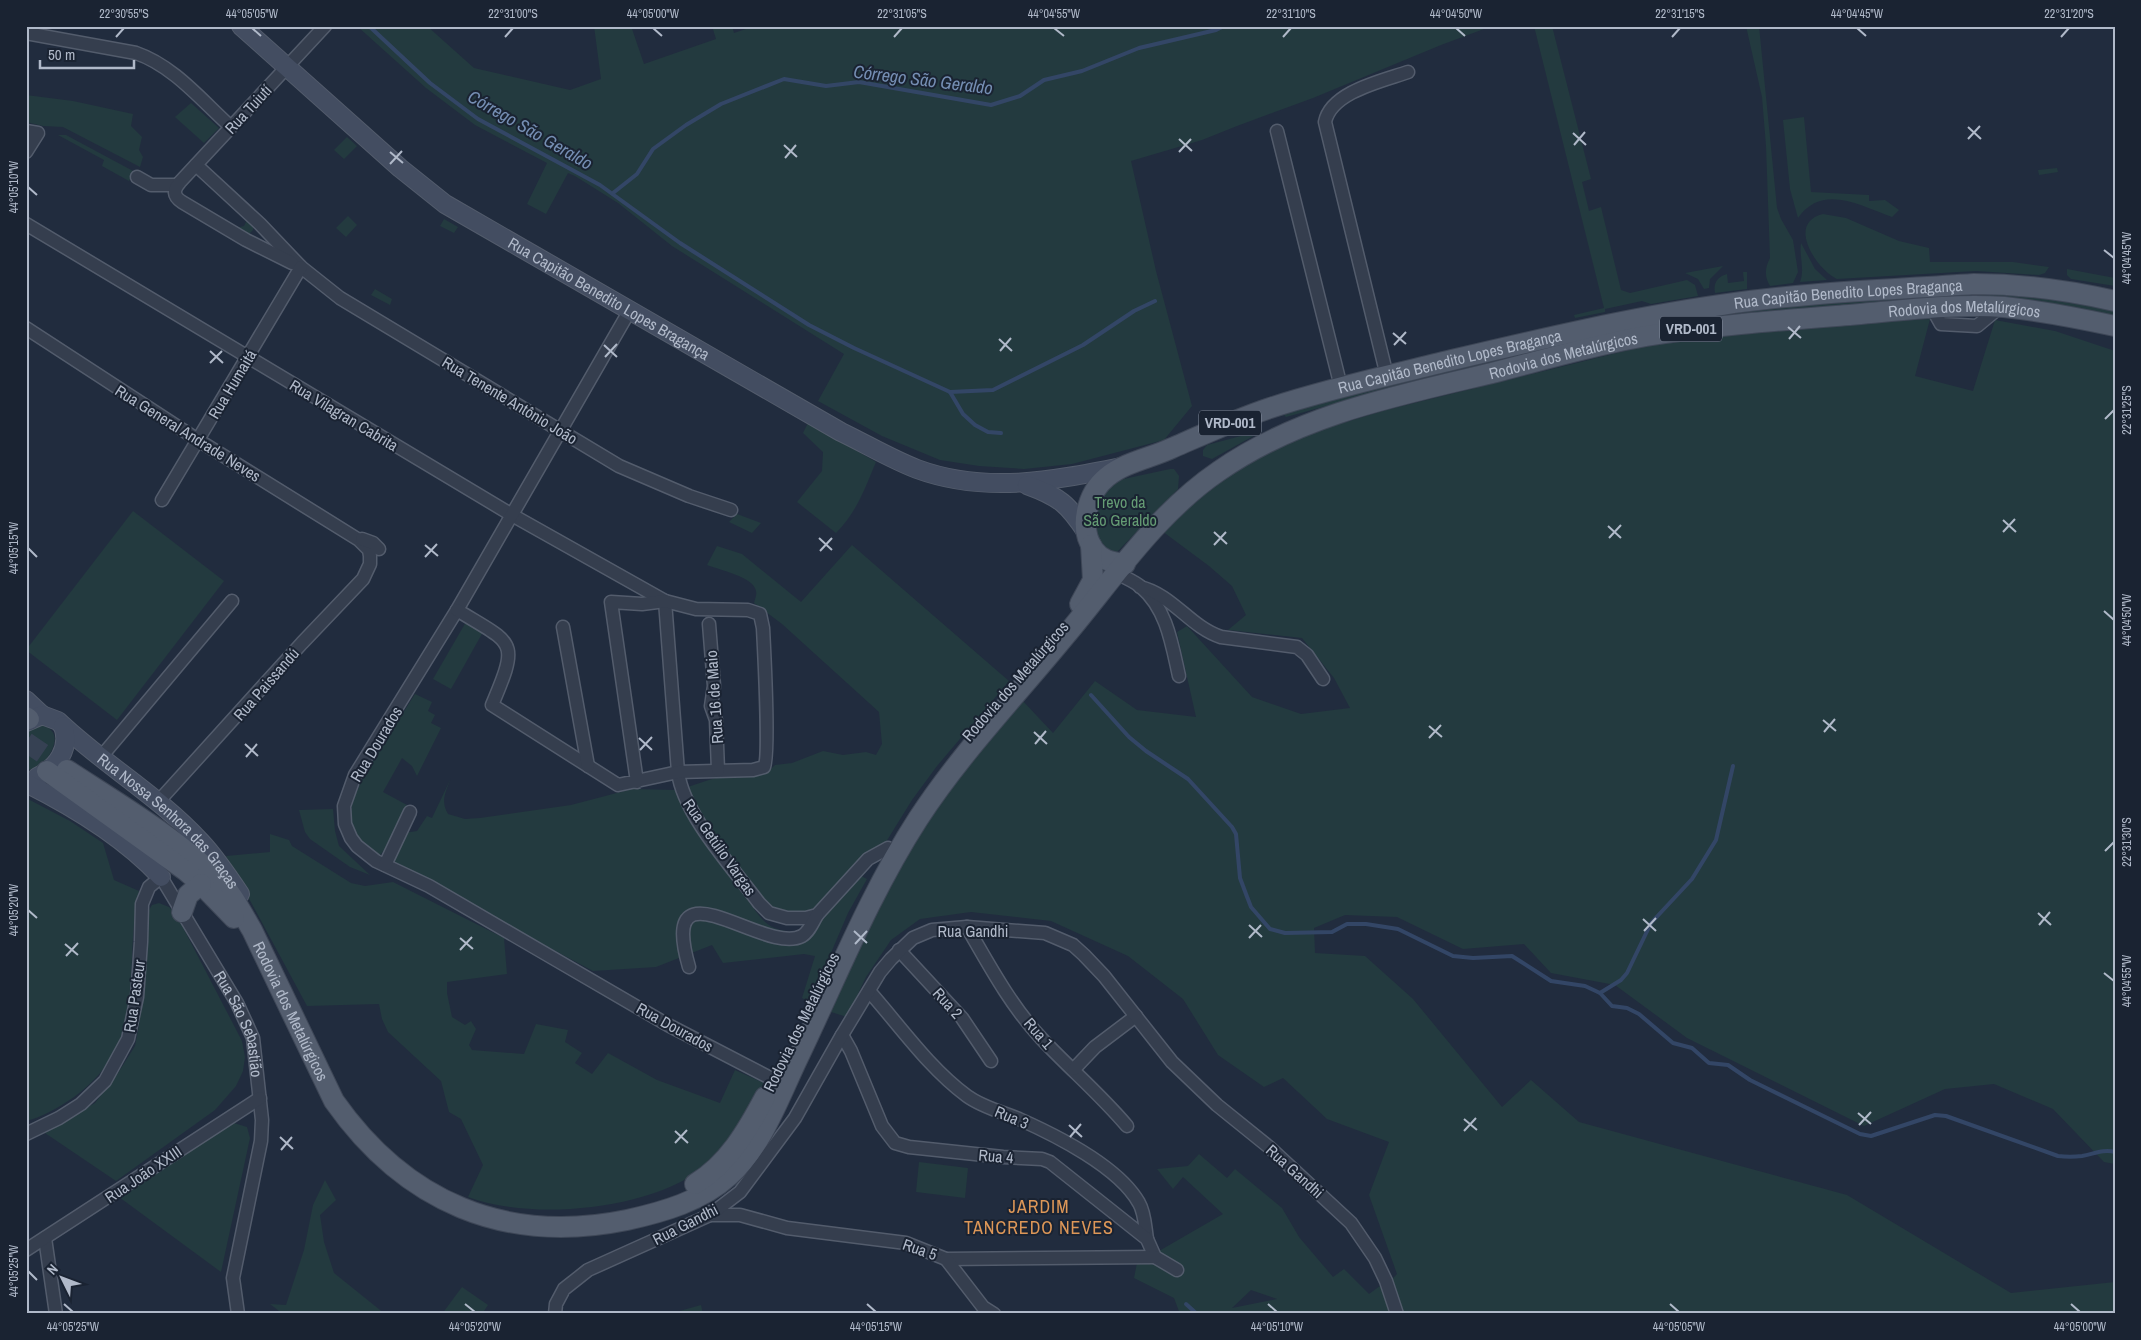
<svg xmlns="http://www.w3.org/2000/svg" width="2141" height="1340" font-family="'Archivo Narrow',sans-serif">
<rect width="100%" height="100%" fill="#212c3e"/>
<g fill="#233a3f" fill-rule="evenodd">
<polygon points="357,26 427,26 474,68 570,90 601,79 594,26 631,26 644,64 716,39 712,26 732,26 734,33 755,26 1492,26 1441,45 1313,98 1237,126 1202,140 1131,161 1156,271 1192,406 1164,440 1072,464 1024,469 979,466 940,460 882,436 818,401 844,354 672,246 618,203 575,176 568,173 546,214 527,204 547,163 475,125 426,88"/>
<polygon points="1534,26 1552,26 1591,179 1582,182 1589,211 1601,207 1621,290 1630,293 1687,280 1695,285 1698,296 1651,304 1642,301 1605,309 1605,312 1575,318 1574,315 1604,308"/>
<path d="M1746,26h13l18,182 4,11 12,21 5,32 -5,11 -23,3c-6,-10 -5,-18 0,-28l-4,-112 -4,-49z"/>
<polygon points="26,95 73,101 133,114 131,126 142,137 139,150 143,157 140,167 63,127 43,126 26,122"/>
<polygon points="191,103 219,128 204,143 175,117"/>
<path d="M1804,117l7,75 58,3v6l16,-1 14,10 -7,7c-32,-11 -69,-34 -94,1l-8,-29 -7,-69z"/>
<polygon points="58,135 66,135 135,172 129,181 102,166 104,160"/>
<polygon points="347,137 357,146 344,159 334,150"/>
<polygon points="2057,168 2058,172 2039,175 2038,170"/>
<path d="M1823,214l23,4 53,23 30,7 1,14h83l36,5 -4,6 -6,2 -63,-4 -139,8c-21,-10 -51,-56 -14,-65z"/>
<polygon points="244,216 253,226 253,230 249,234 235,228 244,226 246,222"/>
<polygon points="348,216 357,225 346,237 336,228"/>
<polygon points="444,219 458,227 454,233 440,226"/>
<path d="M1801,243l14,26 12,11 -27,2c5,-12 -1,-26 1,-39z"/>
<polygon points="1723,266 1710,279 1709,288 1704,289 1698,279 1685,273"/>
<polygon points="2067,269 2115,278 2115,286 2071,279 2067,275"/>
<path d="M1743,272h4v17l-32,4c-2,-10 2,-16 12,-19l1,9 16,-2z"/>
<polygon points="375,289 392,299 390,305 371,295"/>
<polygon points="1994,291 2115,308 2115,321 2072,312 1830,312 1356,398 1286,417 1284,415 1300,405 1543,344 1762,307"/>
<path d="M1930,319l-15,57 58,15 22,-71 60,11 60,20v813l-11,-2 -51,-53 -59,-25 -49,5 -81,37 -177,-88 -72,-53 -64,-12 -27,-29 -61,5 -66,-32 -52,-2 -31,13 1,25 50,3 48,43 89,108 29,-27 48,42 268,73 164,98 104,-11v32h-935l-6,-16 -40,-20 3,-15h15l7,-12 64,-37 -40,-37 -10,12 -16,-20 31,-3 11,-12 28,24 8,-9 47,39 17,29 34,40 11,-8 25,25 11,-8 3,3 14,-15 -28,-79 20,-53 -62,-23 -44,-41 -19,9 -46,-32 -35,-56 -55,-43 -77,-35 -80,-9 -51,7 -29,21 -25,37 -19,40 -16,-5c21,-49 39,-100 67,-145 37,-60 79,-113 123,-168l32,34 42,-52 42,29 59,7 -19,-85 10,-6 65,71 49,17 49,-6 -16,-30 -32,-40 -74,-8 18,-15 -14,-29 -23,-20 -47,-35 52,-47 42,-25 60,-28 70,-21 259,-64 78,-11 108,-10zM1251,1290l26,9 -45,9z"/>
<path d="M808,423l68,39c-12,28 -18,48 -40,71l-39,-31 25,-31 1,-19 -20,-19z"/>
<polygon points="1256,432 1257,434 1212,459 1203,456 1203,450 1207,445"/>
<polygon points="1170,469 1174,469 1179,476 1178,489 1118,551 1113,554 1102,548 1092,521 1100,493 1119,480"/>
<polygon points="133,511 224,581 117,720 26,650"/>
<polygon points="737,514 761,523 752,533 729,522"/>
<path d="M852,545l157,136 -72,85 -25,34 -26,42 -25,16 -37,43 -12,9 -13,3h-12l-13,-5 -9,-6 -65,-83 -16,-31c14,-4 28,-10 42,-12 18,-3 36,4 49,-11l17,-2 31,-12 20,4 23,-3 10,3 6,-11 -3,-32 -97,-88 -28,-21c1,-4 3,-8 2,-12 -2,-14 -36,-21 -49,-26l10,-19 25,8 59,48z"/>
<polygon points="466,622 483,632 451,689 433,679"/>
<path d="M415,694l17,8 -4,9 7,4 -4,8 10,5 -24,48 -5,-10 -10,-8 -19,34 24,13 -20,42 -7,8c-53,-26 -22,-69 0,-105 11,-18 23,-37 35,-56z"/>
<path d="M38,724c30,6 13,32 -1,46l-11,-1v-37z"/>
<path d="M451,778c-5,13 -11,23 -3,36l17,5 15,-1 91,-13 61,-16 44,1c19,38 44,75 71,109 6,8 13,20 22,26 8,6 24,8 33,5l57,-55 8,4 -19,34 -38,89 -8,-4 13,-42 -11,-2 -81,9 -11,-18 -56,22 -63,4 -203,-108 14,-30 13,-2 10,-15 5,2z"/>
<path d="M26,798l44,23 33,22 11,37 25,11c-17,77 12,150 -65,206 -15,10 -31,20 -48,24z"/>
<polygon points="333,809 335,831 339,846 370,875 350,867 310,839 305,832 299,810"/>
<path d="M270,834l19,6 3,6 59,37 14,3 28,-4 111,56 3,36 -60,8v11l5,24 13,8 6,-4 5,8 -7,16 3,5 52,4 12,-30 32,6 -3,12 17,11 -7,10 17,11 16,-21 49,27 63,23 15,-33 29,13c-18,32 -33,63 -62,86 -55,41 -170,52 -234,28l15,-32 -22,-46 -12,-7 -8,-31 -53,-49 -6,-13 -3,-15 -72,2 -81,-150 44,-4z"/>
<polygon points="159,903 169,907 176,914 242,1041 245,1057 243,1071 236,1086 215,1110 116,1181 45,1133 95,1103 118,1073 135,1046 139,1025 149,910 152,905"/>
<polygon points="234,1123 247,1127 250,1138 221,1272 119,1197"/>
<polygon points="919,1162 968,1168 965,1198 916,1192"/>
<polygon points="325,1180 336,1200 320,1215 324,1242 334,1273 385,1314 283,1314 270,1304 286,1305 304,1250 313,1205"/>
<polygon points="462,1287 488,1305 482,1314 442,1314"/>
<polygon points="701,1305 703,1314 669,1314"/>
</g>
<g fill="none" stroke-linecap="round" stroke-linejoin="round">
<g stroke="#334666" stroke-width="4">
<polyline points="369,26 430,83 478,119 600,185 680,243 809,325 854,348 950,392 963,414 975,425 988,432 1001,433"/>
<polyline points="613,193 637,174 653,149 686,125 721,104 784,79 826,86 859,82 991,105 1020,96 1044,80 1082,71 1139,48 1216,30 1224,26"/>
<polyline points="950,392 993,390 1083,345 1134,311 1155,301"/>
<path d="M1091,695l38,42 17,14 42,28 44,48 4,7 4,44 6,16 5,13 19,22 15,4 47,-1 15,-8h19l32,5 55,27 20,2 39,-2 39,25 34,5 15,7 12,13 15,2 12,6 34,29 19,5 17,15 19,2 22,15 110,54 11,2 64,-21 11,1 112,40c8,1 16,1 24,0 12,-2 21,-7 33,-4"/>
<polyline points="1600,993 1621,980 1627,973 1651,923 1692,879 1716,840 1733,766"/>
<polyline points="1186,1304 1197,1314"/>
</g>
<polyline stroke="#364153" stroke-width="20" stroke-dasharray="20 10" stroke-linecap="butt" points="26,742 67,770"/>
<g stroke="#535c6c" stroke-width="15">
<g id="street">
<path d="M26,33l110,20c38,13 66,48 95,74"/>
<polyline points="26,131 38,133 26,152"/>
<polyline points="1277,131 1341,387"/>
<polyline points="196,165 260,224 301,267 340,298 619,466 689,496 731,510"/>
<polyline points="137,177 151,185 177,185"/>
<path d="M26,224l486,291 153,86 13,171c5,42 55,96 81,131l10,10 18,5h19l11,-3 51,-56 20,-11"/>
<path d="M292,263l-46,-23 -64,-38c-9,-6 -9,-12 -2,-20l145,-156"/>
<polyline points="1932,308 1941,324 1977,326 2000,307"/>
<polyline points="630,310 457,610 355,775 344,806 345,824 351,838 357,846 376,861 429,886 668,1025 774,1080"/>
<polyline points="26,328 198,440 359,540 369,550 370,556 370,564 363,579 302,643 158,802"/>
<path d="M1387,376l-62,-254c6,-30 57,-41 83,-50"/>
<polyline points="162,500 301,267"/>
<polyline points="362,539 373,543 379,549"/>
<path d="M1117,573c8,5 17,8 24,14 26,22 31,58 38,89"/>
<path d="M1140,587c33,8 50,40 81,50l76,10 10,8 16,24"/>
<path d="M457,610c57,35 63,29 35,95l126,80 60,-13 75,-2 11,-3c6,-9 0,-120 -1,-139l-3,-14 -12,-4 -52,-1 -31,-8 -23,3 -31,-2 26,180"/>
<polyline points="709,624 714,686 711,706 716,720 718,770"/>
<polyline points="563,627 588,766"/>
<polyline points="101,757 232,601"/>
<polyline points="385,865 410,812"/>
<path d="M967,927c22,38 44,79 74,111 28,30 59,56 86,88"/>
<polyline points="899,950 962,1018 991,1061"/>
<path d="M689,967c-32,-111 75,-11 113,-31 7,-4 11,-14 15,-21"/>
<path d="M869,991c31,35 60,77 98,105 15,11 35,16 52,23 36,16 100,48 120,84 6,10 6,24 8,36"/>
<polyline points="842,1035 851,1051 882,1126 895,1143 909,1147 1003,1157 1042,1159 1050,1162 1147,1239 1155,1257 1177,1270"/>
<polyline points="1074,1069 1095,1047 1136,1016"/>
<path id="s1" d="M26,1134l33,-16 22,-14 24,-23 23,-42 9,-42 4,-55 1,-38 7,-17 12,-10 76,126 16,35 9,82 -1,21 -28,137 5,36"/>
<polyline points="710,1212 710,1215 740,1215 787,1228 906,1243 946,1259 1155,1257"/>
<polyline points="45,1238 56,1314"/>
<polyline points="26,1250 260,1098"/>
<polyline points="946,1259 983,1307 994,1314"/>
<polyline points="555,1314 556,1304 564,1289 588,1270 710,1215 740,1192 795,1118 842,1035 880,972 891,959 913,938 932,930 967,927 1045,933 1073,945 1084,955 1104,976 1172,1062 1217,1105 1269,1147 1351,1223 1375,1258 1386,1281 1397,1314"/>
</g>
</g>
<g stroke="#535c6c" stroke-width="20">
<g id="secondary">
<path id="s2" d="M241,26l159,142 45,36 396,228c25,12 50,27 76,37 68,25 135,12 204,-2"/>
<path d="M1027,485c33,12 41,19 60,48"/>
<polyline points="26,700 42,715"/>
<path id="s3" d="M26,722l16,-7 16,6c45,43 101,75 143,121 15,16 27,34 39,52"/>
<path d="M37,777c20,-9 34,-29 26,-51"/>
<path d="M26,783c48,24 98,54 135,94"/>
</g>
</g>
<g stroke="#3e4757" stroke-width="22">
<g id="primary">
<path id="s4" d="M1125,564c-12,-2 -23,-3 -31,-14 -16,-22 -7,-57 13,-73 18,-15 44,-19 65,-29 32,-14 65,-29 98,-40 60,-20 122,-33 182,-48 89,-21 178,-42 269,-55 84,-13 169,-15 253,-21 49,0 94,6 141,17"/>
<polyline points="1080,604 1093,580 1091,545"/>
<polyline points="26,717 29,719"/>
<path id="s5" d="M67,770c49,32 110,68 151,109 14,14 24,34 34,51l82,171c71,101 171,144 293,119 36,-8 75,-19 102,-44 33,-30 49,-76 68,-116 39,-81 72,-165 121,-241 43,-66 98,-123 148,-184 47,-56 91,-122 153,-164 80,-56 180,-76 273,-98 51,-13 102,-28 154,-37 63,-10 126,-15 190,-20 55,-4 112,-13 168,-9 37,4 74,11 111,19"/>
<polyline points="47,771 186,871 201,884 234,918"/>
<polyline points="182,912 188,895 201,884"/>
<path d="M695,1184c33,-20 52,-53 70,-87"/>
</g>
</g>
<use href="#street" stroke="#353e4e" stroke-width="12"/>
<use href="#secondary" stroke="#434d61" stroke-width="18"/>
<use href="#primary" stroke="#535d6e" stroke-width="20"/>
</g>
<path fill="none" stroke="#b0b9c9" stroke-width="2" d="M252,28l9,8M653,28l9,8M1054,28l10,8M1456,28l9,8M1857,28l9,8M116,37l8,-9M505,37l8,-9M894,37l8,-9M1283,37l8,-9M1672,37l8,-9M2061,37l8,-9M1968,127l13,12M1573,133l13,12M1179,139l13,12M1968,139l12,-13M784,145l13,12M1574,145l11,-13M390,152l13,11M1179,152l12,-13M785,158l11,-13M390,164l12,-13M28,187l9,8M2104,250l10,8M1788,327l13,11M1393,333l13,11M999,339l13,12M1789,339l11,-13M604,345l13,12M1394,345l12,-13M210,351l13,12M1000,351l11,-13M605,357l12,-13M210,363l12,-12M2105,419l9,-9M2003,520l13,12M1608,526l13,12M1214,532l13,12M2003,532l12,-13M819,538l13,12M1609,538l12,-13M425,545l13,11M1214,545l12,-13M28,548l9,9M820,551l12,-13M425,557l12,-13M2104,611l10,9M1823,720l13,11M1429,726l13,11M1034,732l13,12M1824,732l11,-13M639,738l13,12M1429,738l12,-13M245,744l13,12M1035,744l11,-13M640,750l12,-13M246,757l11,-13M2105,851l9,-9M28,910l9,8M2038,913l13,12M1643,919l13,12M1249,925l13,12M2039,925l11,-13M854,931l13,12M1644,931l12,-13M460,938l13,11M1249,938l12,-13M65,944l13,11M855,944l12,-13M460,950l12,-13M66,956l12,-13M2104,973l10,8M1858,1113l13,11M1464,1119l13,11M1069,1125l13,12M1859,1125l12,-13M675,1131l13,12M1464,1131l12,-13M280,1137l13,12M1070,1137l11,-13M675,1143l12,-13M281,1150l11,-13M28,1271l9,9M64,1304l9,8M465,1304l10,8M867,1304l9,8M1268,1304l9,8M1670,1304l9,8M2071,1304l9,8"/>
<g text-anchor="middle" stroke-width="4" stroke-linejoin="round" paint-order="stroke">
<g fill="#1a2332" stroke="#838c9c" stroke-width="1">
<rect x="1660" y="316.5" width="62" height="25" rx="4"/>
<rect x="1199" y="410.5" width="62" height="25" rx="4"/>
</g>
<g font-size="15" font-weight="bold" fill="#b0b9c9">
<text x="1691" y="334">VRD-001</text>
<text x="1230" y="428">VRD-001</text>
</g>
<g font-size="16" fill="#b0b9c9" stroke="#1a2332">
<text transform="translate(248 109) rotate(-47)" y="6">Rua Tuiutí</text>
<text dy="6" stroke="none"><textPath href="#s4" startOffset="884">Rua Capitão Benedito Lopes Bragança</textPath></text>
<text dy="6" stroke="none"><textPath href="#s2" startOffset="460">Rua Capitão Benedito Lopes Bragança</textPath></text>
<text dy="6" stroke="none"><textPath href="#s5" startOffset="2524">Rodovia dos Metalúrgicos</textPath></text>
<text dy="6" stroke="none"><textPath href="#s5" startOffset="2119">Rodovia dos Metalúrgicos</textPath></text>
<text dy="6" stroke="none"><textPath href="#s4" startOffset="479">Rua Capitão Benedito Lopes Bragança</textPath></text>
<text transform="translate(232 384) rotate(-59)" y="6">Rua Humaitá</text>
<text transform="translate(510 400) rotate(31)" y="6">Rua Tenente Antônio João</text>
<text transform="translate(344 415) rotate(31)" y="6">Rua Vilagran Cabrita</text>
<text transform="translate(188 433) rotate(32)" y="6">Rua General Andrade Neves</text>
<text transform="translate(1015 681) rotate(-49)" y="6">Rodovia dos Metalúrgicos</text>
<text transform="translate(266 684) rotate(-49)" y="6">Rua Paissandú</text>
<text transform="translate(714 697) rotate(-94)" y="6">Rua 16 de Maio</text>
<text transform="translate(376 744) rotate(-59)" y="6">Rua Dourados</text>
<text dy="6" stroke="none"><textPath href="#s3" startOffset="184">Rua Nossa Senhora das Graças</textPath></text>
<text transform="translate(720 847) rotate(55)" y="6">Rua Getúlio Vargas</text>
<text x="973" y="937">Rua Gandhi</text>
<text transform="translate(134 996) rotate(-82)" y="6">Rua Pasteur</text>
<text transform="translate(948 1003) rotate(48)" y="6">Rua 2</text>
<text dy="6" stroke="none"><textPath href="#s5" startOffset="338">Rodovia dos Metalúrgicos</textPath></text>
<text transform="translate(801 1022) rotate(-64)" y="6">Rodovia dos Metalúrgicos</text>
<text dy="6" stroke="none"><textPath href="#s1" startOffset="482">Rua São Sebastião</textPath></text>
<text transform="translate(675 1027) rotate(29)" y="6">Rua Dourados</text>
<text transform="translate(1039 1033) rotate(49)" y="6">Rua 1</text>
<text transform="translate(1012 1117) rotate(23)" y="6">Rua 3</text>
<text transform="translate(996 1156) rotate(5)" y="6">Rua 4</text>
<text transform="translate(1295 1171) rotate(42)" y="6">Rua Gandhi</text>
<text transform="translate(143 1174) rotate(-34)" y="6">Rua João XXIII</text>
<text transform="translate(685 1224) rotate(-27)" y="6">Rua Gandhi</text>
<text transform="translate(920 1249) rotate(19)" y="6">Rua 5</text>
</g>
<g font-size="16" fill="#659c74" stroke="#1a2332">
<text x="1120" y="508">Trevo da<tspan x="1120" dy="18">São Geraldo</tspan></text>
</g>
<g font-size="18" font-style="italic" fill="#758eb3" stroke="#1a2332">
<text transform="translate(923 80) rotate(7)" y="6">Córrego São Geraldo</text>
<text transform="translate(530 130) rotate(30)" y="6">Córrego São Geraldo</text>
</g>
<g font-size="18" letter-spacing="1" fill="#dd9758" stroke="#1a2332">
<text x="1039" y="1213">JARDIM<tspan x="1039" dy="21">TANCREDO NEVES</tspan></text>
</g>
</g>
<rect width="2141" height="1340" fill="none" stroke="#1a2332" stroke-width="55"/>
<g transform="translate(62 1278) rotate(312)" stroke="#1a2332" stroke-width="4" paint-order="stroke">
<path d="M0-4L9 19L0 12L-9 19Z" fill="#b0b9c9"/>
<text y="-8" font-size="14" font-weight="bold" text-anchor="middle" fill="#b0b9c9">N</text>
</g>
<path d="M40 60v8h94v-8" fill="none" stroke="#b0b9c9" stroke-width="2.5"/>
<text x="48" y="60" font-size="15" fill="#b0b9c9" stroke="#1a2332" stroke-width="4" paint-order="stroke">50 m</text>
<rect x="28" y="28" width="2086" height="1284" fill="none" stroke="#b0b9c9" stroke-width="2"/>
<g font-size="12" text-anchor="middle" fill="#b0b9c9">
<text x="124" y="18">22°30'55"S</text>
<text x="252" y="18">44°05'05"W</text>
<text x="513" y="18">22°31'00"S</text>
<text x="653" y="18">44°05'00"W</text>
<text x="902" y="18">22°31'05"S</text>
<text x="1054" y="18">44°04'55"W</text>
<text x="1291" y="18">22°31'10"S</text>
<text x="1456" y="18">44°04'50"W</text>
<text x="1680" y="18">22°31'15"S</text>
<text x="1857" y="18">44°04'45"W</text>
<text x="2069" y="18">22°31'20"S</text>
<text transform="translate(14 187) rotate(-90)" y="4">44°05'10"W</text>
<text transform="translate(2127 258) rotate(-90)" y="4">44°04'45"W</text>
<text transform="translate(2127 410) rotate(-90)" y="4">22°31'25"S</text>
<text transform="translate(14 548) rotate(-90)" y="4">44°05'15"W</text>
<text transform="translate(2127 620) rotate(-90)" y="4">44°04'50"W</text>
<text transform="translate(2127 842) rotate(-90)" y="4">22°31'30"S</text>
<text transform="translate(14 910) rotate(-90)" y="4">44°05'20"W</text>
<text transform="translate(2127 981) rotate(-90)" y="4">44°04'55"W</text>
<text transform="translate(14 1271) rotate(-90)" y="4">44°05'25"W</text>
<text x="73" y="1331">44°05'25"W</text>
<text x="475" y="1331">44°05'20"W</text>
<text x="876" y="1331">44°05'15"W</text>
<text x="1277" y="1331">44°05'10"W</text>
<text x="1679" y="1331">44°05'05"W</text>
<text x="2080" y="1331">44°05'00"W</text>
</g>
</svg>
